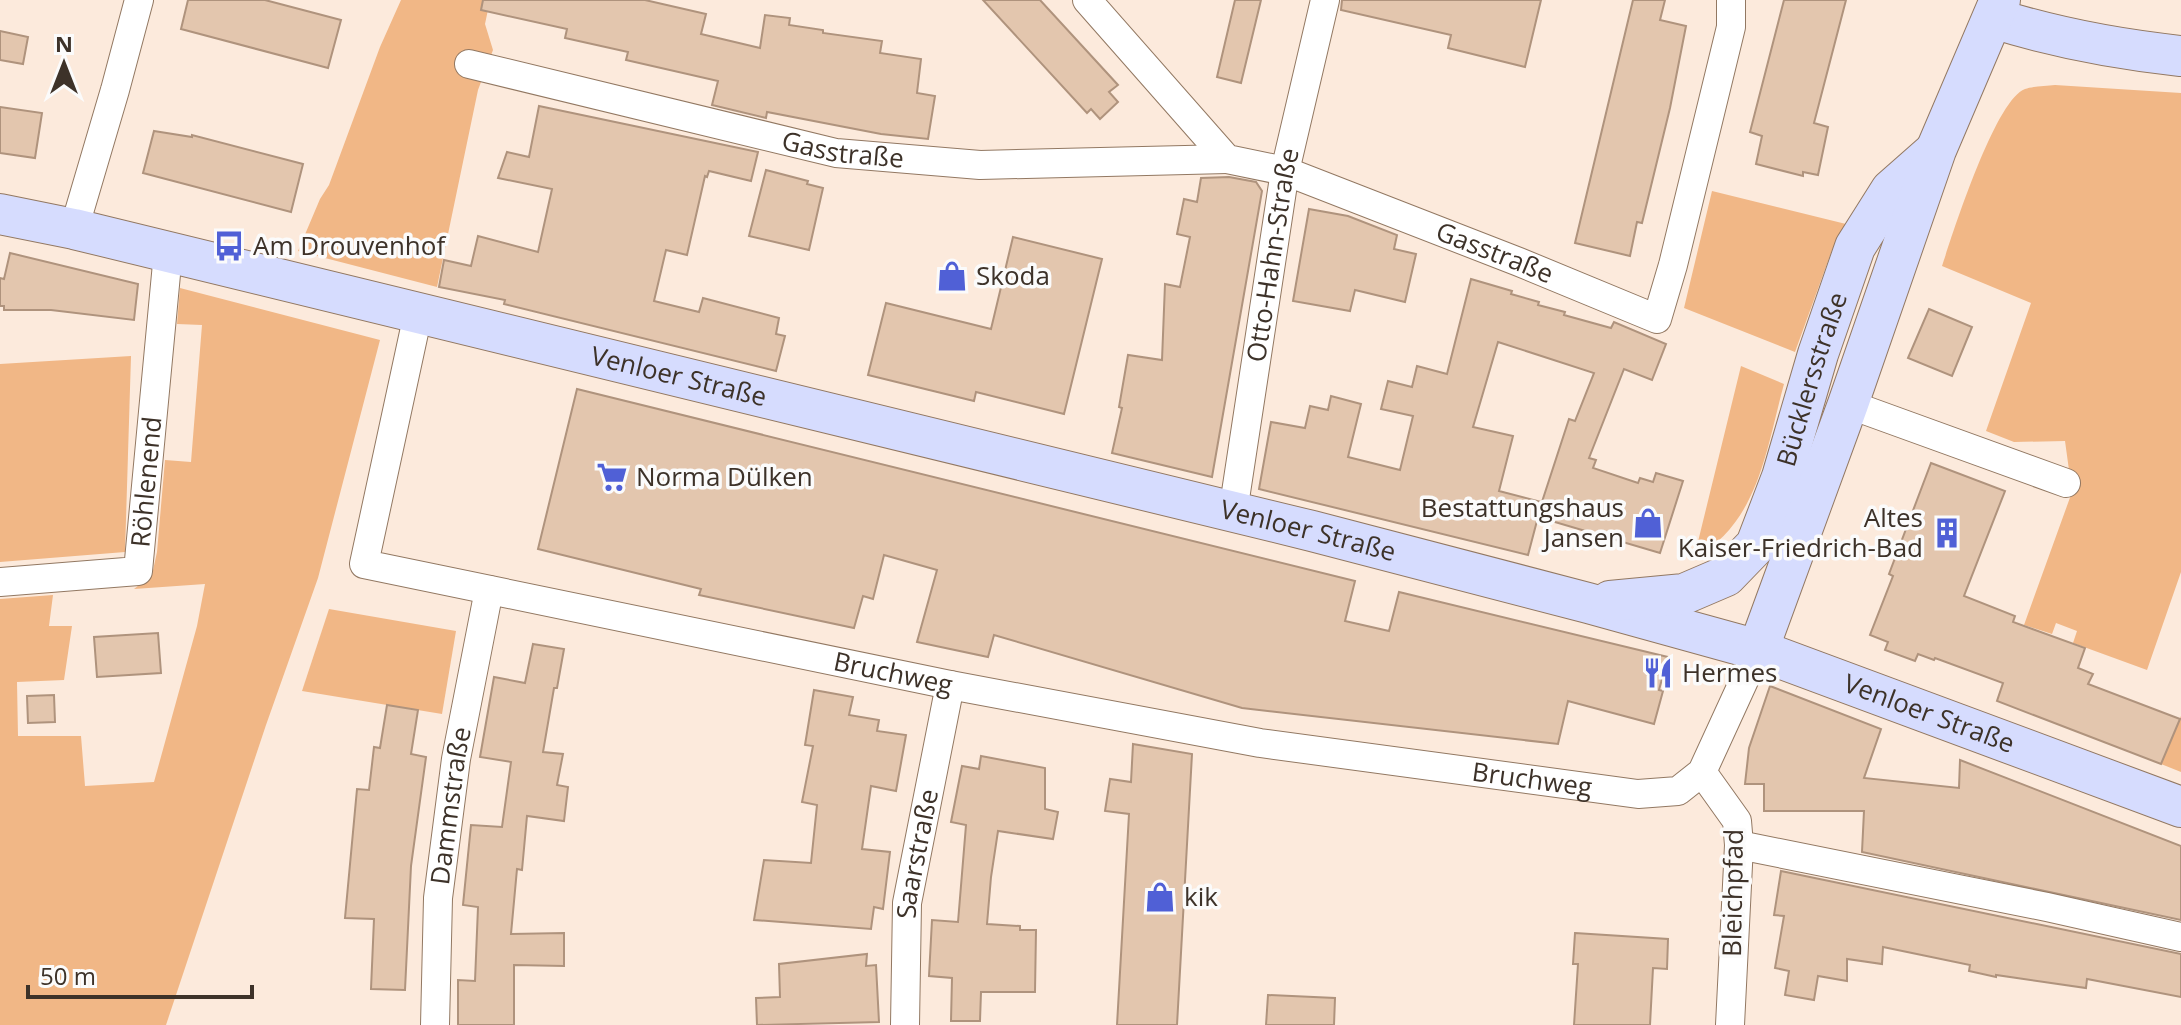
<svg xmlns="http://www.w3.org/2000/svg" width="2181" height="1025" font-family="'Open Sans',sans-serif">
<rect width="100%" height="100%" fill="#fceadc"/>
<g fill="#f1b786">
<polygon points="401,0 490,0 485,24 493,50 478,90 437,287 298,251 320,199 329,185 380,47"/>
<path d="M2055,85l126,8v479l-34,98 -74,-27 4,-12 -21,-8 -4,11 -28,-9 48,-133 -7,-51 -51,1 -28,-11 45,-128 -89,-37c11,-33 53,-166 83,-177 8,-3 21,-3 30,-4z"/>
<polygon points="1712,191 1846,224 1832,250 1795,352 1684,308"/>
<polygon points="180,288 380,340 318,578 266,725 166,1025 0,1025 0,599 53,595 49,626 72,626 64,680 17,682 18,736 81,736 85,786 154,782 197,626 205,584 134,589 152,575 157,552 165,460 191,462 202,325 177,324"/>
<polygon points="131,356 125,552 0,562 0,364"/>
<path d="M1741,366l43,18c-18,65 -25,139 -90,174z"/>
<polygon points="329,609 456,631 442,714 302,691"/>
<polygon points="2181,716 2181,772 2161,764"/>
</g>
<g fill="#e3c6ae" stroke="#af937d" stroke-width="2" fill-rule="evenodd">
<polygon points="188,0 265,0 341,20 328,68 181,29"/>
<polygon points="483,0 645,0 706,14 701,34 760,48 765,15 790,18 789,25 823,30 823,33 882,41 880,53 921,59 917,93 935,96 928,139 881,134 767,112 766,118 712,105 718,81 626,60 628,52 565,38 567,29 481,10"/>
<polygon points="983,0 1040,0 1118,85 1109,92 1118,102 1100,119 1091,109 1087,113"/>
<polygon points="1235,0 1261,0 1241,83 1217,77"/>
<polygon points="1342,0 1541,0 1525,67 1448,48 1451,35 1341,10"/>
<polygon points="1633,0 1665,0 1660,20 1686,26 1670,108 1642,223 1637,222 1630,256 1575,243"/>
<polygon points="1784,0 1846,0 1814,123 1828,127 1818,175 1803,172 1803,176 1756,164 1762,136 1750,132"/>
<polygon points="0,31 28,37 23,64 0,60"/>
<polygon points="539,106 758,152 751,181 709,171 707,177 705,176 687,255 666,250 654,301 699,312 703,298 779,318 776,334 785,336 776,371 504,304 505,300 439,287 444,260 471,266 478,236 538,252 552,189 498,178 507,152 529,157"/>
<polygon points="0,107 42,113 35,158 0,153"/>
<polygon points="154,131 192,137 192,135 303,164 291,212 143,173"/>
<polygon points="766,170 808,181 807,184 823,188 809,250 749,236"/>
<polygon points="1229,177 1256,182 1262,191 1212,477 1112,453 1122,408 1119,407 1128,355 1162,360 1165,284 1180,287 1190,237 1177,234 1184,199 1197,202 1201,178"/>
<polygon points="1309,209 1348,216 1397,235 1394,249 1416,254 1405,302 1355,290 1350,311 1293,301"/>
<polygon points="1013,237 1102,259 1064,414 976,392 974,401 868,375 886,303 991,329"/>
<polygon points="10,253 138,284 134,320 51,310 4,310 4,306 0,306 0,278 4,279"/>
<path d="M1471,279l41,12 -1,3 28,8 -1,3 27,7 -1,3 47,13 3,-6 52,22 -14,36 -28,-11 -35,89 7,2 -3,8 45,15 2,-5 13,4 3,-9 27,8 -23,72 -122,-36 -10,38 -269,-66 12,-67 34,6 5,-22 18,4 3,-14 30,8 -13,53 52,13 13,-54 -32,-7 7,-28 24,6 5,-21 30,8zM1498,342l96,31 -19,48 -6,-2 -30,92 2,-9 -42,-11 14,-55 -40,-9z"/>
<polygon points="1929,309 1972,327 1952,376 1908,358"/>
<polygon points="577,389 1355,581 1345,621 1389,631 1399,592 1668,657 1659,690 1663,691 1654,724 1568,701 1558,744 1242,708 994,635 988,657 917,642 937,570 884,555 873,599 863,596 854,628 699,595 701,589 538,549"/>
<polygon points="1931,463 2005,491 1964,596 2015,616 2013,622 2085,648 2078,668 2093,674 2088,684 2180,719 2161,764 1997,701 2003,683 1935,658 1934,660 1918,654 1915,661 1885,650 1888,642 1870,635 1893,576 1889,574"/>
<polygon points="158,633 161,673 97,677 94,637"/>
<polygon points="533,644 564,649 557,688 554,688 543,752 563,754 557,785 568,787 564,821 527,816 522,870 517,869 511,934 564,933 564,966 514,965 514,1025 458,1025 458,980 475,981 478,907 463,905 471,825 502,827 511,762 480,757 494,677 525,683"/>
<polygon points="1770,686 1881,729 1864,778 1959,788 1960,760 2181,846 2181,920 1862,852 1864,811 1764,811 1764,784 1745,784 1749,748"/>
<polygon points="814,690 853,697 849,715 879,720 877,731 906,735 896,791 871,786 862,849 890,852 883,909 874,907 871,929 754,920 764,860 811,863 817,805 802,802 813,746 805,745"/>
<polygon points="54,695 55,722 28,723 27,696"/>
<polygon points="387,705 418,710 411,754 426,757 411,866 405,990 371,989 374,919 345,918 357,789 369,790 374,747 380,748"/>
<polygon points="1133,744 1192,754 1177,1025 1117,1025 1129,814 1105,811 1110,779 1131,782"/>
<polygon points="981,756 1045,768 1045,809 1058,812 1053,839 998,831 991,877 987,924 1020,926 1020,930 1036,930 1035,992 981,992 980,1021 951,1021 952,978 929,976 932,920 958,922 966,825 951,822 962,766 979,769"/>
<polygon points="1781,871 2181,954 2181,997 2087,979 2086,988 1996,975 1996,977 1969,971 1970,965 1883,947 1882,964 1847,959 1847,981 1818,976 1814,1000 1785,995 1789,971 1775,968 1784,916 1774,915"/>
<polygon points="1575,933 1668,939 1667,969 1653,968 1650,1025 1574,1025 1578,964 1573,964"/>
<polygon points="867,954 866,966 876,965 879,1022 757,1025 756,998 780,997 779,964"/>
<polygon points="1268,995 1335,998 1334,1025 1266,1025"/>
</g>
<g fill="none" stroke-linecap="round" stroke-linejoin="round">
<g stroke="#927862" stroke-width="30">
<g id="minor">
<path id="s1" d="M1087,0l140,159 58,12 234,91 138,57 16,-54 58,-238v-27"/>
<path id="s2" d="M469,64l367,89 144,12 247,-6"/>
<polyline points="74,229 115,90 139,0"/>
<path id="s3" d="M418,314l-54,250 586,121 310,58 378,51 40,-3 24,-19 56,-122"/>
<polyline points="1848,404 2066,483"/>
<path id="s4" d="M1233,512l52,-341 40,-171"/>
<path id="s5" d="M0,582l138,-11 30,-318"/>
<polyline points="1702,772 1737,821 1739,845 1730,1025"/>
<polyline points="1739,845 2047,907 2181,937"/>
<path id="s6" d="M435,1025l3,-127 18,-139 33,-169"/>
<path id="s7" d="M905,1025l2,-122 43,-218"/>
</g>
</g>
<g stroke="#927862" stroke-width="42">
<g id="secondary">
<path d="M1993,18c63,20 122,31 188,38"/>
<path id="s8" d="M0,214l74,15 1238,302 276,72 170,47 423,157"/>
<path id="s9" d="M1610,601l74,-7 42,-18 30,-31 26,-68 36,-123 37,-107 36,-57 42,-37"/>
<polyline points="1758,650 1848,404 1936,150 2000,0"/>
</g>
</g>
<use href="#minor" stroke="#fff" stroke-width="28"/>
<use href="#secondary" stroke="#d6dcfe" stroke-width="40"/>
</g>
<defs>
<g id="bus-bare" transform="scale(2.4)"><path d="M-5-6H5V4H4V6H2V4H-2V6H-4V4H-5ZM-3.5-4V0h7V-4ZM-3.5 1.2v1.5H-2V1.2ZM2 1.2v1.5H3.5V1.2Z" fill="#5060d6" stroke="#fbfbfb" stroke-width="2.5" paint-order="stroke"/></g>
<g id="shop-bare" transform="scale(2.4)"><path d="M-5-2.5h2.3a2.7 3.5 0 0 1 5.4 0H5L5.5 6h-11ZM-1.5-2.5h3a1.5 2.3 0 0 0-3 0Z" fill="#5060d6" stroke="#fbfbfb" stroke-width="2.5" paint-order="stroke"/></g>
<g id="supermarket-bare" transform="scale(2.4)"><path d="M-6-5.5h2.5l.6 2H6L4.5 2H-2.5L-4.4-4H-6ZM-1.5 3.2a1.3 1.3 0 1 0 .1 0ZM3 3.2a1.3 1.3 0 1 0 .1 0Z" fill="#5060d6" stroke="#fbfbfb" stroke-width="2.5" paint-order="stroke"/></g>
<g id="building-bare" transform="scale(2.4)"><path d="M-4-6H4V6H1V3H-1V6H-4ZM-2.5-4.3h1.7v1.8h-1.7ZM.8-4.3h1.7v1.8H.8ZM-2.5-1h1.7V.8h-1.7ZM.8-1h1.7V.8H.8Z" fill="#5060d6" stroke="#fbfbfb" stroke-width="2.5" paint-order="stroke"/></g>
<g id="restaurant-bare" transform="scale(2.4)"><path d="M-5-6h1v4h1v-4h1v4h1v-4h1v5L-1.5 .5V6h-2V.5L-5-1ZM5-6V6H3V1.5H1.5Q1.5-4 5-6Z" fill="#5060d6" stroke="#fbfbfb" stroke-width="2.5" paint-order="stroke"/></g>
</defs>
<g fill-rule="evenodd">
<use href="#bus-bare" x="229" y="246"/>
<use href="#shop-bare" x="952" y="276"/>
<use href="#supermarket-bare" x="612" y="477"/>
<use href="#shop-bare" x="1648" y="523"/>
<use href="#building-bare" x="1947" y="533"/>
<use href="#restaurant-bare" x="1658" y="673"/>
<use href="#shop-bare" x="1160" y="897"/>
</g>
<g text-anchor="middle" stroke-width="7" stroke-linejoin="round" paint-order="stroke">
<g font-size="26" fill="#3d3229" stroke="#fbfbfb">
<text dy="9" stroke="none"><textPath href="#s2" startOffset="384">Gasstraße</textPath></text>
<text dy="9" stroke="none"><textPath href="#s1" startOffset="496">Gasstraße</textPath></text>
<text dy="9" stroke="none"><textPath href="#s4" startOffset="260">Otto-Hahn-Straße</textPath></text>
<text dy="9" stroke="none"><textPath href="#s8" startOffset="698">Venloer Straße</textPath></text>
<text dy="9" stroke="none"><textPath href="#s9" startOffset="338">Bücklersstraße</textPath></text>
<text dy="9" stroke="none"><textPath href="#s5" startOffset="228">Röhlenend</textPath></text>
<text dy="9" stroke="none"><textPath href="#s8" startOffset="1346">Venloer Straße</textPath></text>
<text dy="9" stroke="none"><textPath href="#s3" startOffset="796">Bruchweg</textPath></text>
<text dy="9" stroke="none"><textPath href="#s8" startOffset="1994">Venloer Straße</textPath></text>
<text dy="9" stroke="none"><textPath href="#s3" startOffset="1444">Bruchweg</textPath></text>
<text dy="9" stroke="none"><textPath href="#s6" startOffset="220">Dammstraße</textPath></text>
<text dy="9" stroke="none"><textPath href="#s7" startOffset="172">Saarstraße</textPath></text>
<text transform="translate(1733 893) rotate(-89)" y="9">Bleichpfad</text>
</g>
<g font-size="26" fill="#3d3229" stroke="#fbfbfb" text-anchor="start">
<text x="253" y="255">Am Drouvenhof</text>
<text x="976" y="285">Skoda</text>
<text x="636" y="486">Norma Dülken</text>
<text x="1624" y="517" text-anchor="end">Bestattungshaus<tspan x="1624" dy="30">Jansen</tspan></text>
<text x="1923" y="527" text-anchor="end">Altes<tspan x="1923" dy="30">Kaiser-Friedrich-Bad</tspan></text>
<text x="1682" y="682">Hermes</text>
<text x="1184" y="906">kik</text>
</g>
</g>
<g transform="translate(64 64)" stroke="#fbfbfb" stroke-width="6" paint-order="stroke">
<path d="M0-6L14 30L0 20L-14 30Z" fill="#3d3229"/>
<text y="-12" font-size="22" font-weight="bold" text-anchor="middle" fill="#3d3229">N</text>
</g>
<path d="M28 985v12h224v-12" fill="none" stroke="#3d3229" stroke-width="4"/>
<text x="40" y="985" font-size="24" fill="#3d3229" stroke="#fbfbfb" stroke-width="6" paint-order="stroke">50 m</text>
</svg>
